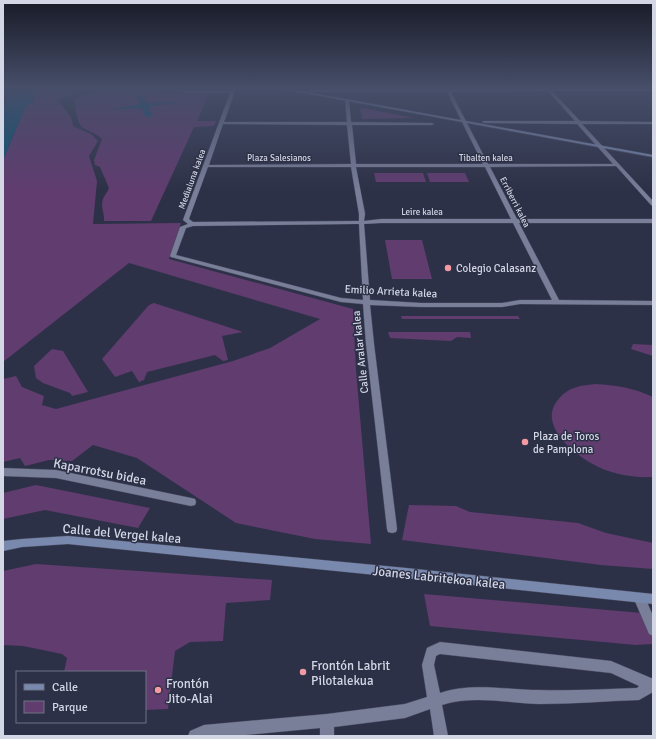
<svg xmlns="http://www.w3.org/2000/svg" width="656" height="739" font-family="Signika,sans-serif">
<rect width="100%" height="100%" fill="#2d3147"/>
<g fill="#603c6f">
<polygon points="30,88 47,88 60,90 85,88 83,91 58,100 71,117 73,126 91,134 98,141 89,156 97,181 93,224 181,223 169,259 353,309 356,370 371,544 315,539 236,523 137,458 93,445 72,461 49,460 25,466 20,458 3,462 3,379 16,376 22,387 44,396 42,405 56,409 233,361 270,348 320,319 129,263 3,362 3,160 25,108 33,101 35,92"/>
<path d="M89,88h71l26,5h23l-12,28h19l-2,5 -20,1 -43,94h-47c1,-7 -4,-14 -1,-22 1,-4 5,-7 6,-11l-9,-21 -5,-2 -1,-5 8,-21c-6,-6 -10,-6 -17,-10 -9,-4 -9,-21 -11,-30l16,-7z"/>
<polygon points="363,108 414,118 362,119 360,109"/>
<polygon points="374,173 423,173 426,182 376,182"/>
<polygon points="427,173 465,173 469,182 430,182"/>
<polygon points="385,240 422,240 432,279 392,279"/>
<polygon points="154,303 243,332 222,336 228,360 223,361 215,355 147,372 144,380 139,382 132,371 115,377 102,359 149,305"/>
<polygon points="401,316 518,316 520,319 402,319"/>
<polygon points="388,332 470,332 471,338 457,337 451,341 390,338"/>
<polygon points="633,344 653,345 653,356 631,349"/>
<polygon points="52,349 63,351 88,392 72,396 70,393 43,383 36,378 34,366"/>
<path d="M595,384c21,1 39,4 58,13v80c-21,1 -44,-3 -62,-14 -19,-11 -52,-38 -34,-62 5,-7 12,-12 20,-14 6,-2 12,-2 18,-3z"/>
<polygon points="36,485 150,508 138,528 45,510 3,519 3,493"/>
<polygon points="409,505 456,506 470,512 578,523 606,533 653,543 653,569 601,565 402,540"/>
<polygon points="36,564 272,580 270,600 226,603 223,641 190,642 175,651 168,709 145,710 145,672 64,672 67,658 62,654 23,646 3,645 3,571"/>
<polygon points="424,594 653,614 653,644 636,645 430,626"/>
</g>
<g fill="#0c5377">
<polygon points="3,88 30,88 35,92 33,101 25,108 3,160 3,109 6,103"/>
<polygon points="138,95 141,95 147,103 183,102 152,106 149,108 153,116 146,117 142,109 138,108 105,110 136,105 139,103 136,96"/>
</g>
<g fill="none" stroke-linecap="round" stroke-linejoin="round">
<g stroke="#4a4d61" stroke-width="1">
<g id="minor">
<path d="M166,88l22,3h43l1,-3h4l-12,34h123l-2,-22 2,-1 2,1 2,22 81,1 2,1 -2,1h-80l4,39h127l-36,-72h-136l-1,-2 136,-1 -1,-1h4l1,1h96l-1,-1 5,1h103v2h-101l28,30 73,1v2h-71l71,77v5l-2,-1 -35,-39 -126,1 27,52h136v4h-134l40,77 94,1v4l-133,-1 -18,3h-81l-51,-2 4,39 23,185 -1,3 -4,1 -4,-1 -1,-3 -21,-185 -3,-40 -22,-2 -170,-45 -1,-1 10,-29 8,-3 -5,-4 47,-127h-42zM548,91l27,30h-91l-2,1 2,1 93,1 36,40h-125l-37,-72zM223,124l124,1 4,39 -142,1zM208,167h143l8,47v7l-166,1 -4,-3zM356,167h129l26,52h-130l-17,2 1,-7zM381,223h132l39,77h-32l-18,3h-81l-51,-3 -6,-76zM359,224l4,76 -22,-2 -165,-43 10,-27 7,-2z"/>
<polygon points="3,468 56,470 191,498 195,499 196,502 195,505 191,506 56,478 3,476"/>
<polygon points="640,594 644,595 653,616 653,636 649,634 634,599 636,595"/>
<path d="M440,642l171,19 40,17h2v14l-14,8c-33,1 -66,4 -99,4 -32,-1 -67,-9 -98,1l6,31h-14l-4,-27 -25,9 -71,9v9h-14v-8l-85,8h-47l2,-5 14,-6 123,-11 78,-10 22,-7 -5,-32 5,-17zM440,654l171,19 28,13 -2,2c-32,1 -65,3 -98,2 -32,0 -68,-8 -99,3l-6,-28 2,-9z"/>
</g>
</g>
<g stroke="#4a4d61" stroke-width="1">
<g id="secondary">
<polygon points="277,88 285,88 653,155 653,157"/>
<polygon points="68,536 406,568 653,594 653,604 406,578 68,544 22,547 3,551 3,541 22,539"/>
</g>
</g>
<use href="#minor" fill="#797e99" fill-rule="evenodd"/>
<use href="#secondary" fill="#7989ae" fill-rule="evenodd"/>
</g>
<linearGradient id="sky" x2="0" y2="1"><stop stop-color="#191b27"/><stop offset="0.46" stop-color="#464e69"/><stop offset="1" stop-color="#464e69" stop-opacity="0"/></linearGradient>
<rect width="656" height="191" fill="url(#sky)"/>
<g fill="#f49aa2" stroke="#2d3147" stroke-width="1.5">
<circle cx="448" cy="268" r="4"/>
<circle cx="525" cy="442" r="4"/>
<circle cx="303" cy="672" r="4"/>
<circle cx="158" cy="690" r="4"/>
</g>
<g text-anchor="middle" stroke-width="3" stroke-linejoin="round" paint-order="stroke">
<g font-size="9" fill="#d3d6e5" stroke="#2d3147">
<text x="279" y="161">Plaza Salesianos</text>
<text x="486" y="161">Tibalten kalea</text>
<text transform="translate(192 179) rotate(-70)" y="3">Medialuna kalea</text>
<text transform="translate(515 202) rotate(63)" y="3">Erriberri kalea</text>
<text x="422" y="215">Leire kalea</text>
</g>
<g font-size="11" fill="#d3d6e5" stroke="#2d3147" text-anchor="start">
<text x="456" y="272">Colegio Calasanz</text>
<text x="533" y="440">Plaza de Toros<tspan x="533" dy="13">de Pamplona</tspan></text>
</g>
<g font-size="11" fill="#d3d6e5" stroke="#2d3147">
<text transform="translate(391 291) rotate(3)" y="4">Emilio Arrieta kalea</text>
<text transform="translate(360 352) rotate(-96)" y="4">Calle Aralar kalea</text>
</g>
<g font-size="13" fill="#d3d6e5" stroke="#2d3147">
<text transform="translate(100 471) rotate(11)" y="5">Kaparrotsu bidea</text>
<text transform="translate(122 533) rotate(5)" y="5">Calle del Vergel kalea</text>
<text transform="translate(439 577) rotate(6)" y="5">Joanes Labritekoa kalea</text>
</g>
<g font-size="13" fill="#d3d6e5" stroke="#2d3147" text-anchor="start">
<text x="311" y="670">Frontón Labrit<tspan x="311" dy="15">Pilotalekua</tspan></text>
<text x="166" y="688">Frontón<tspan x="166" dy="15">Jito-Alai</tspan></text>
</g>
</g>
<rect width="656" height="739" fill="none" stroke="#d3d6e5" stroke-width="8"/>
<rect x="16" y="671" width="130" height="52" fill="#2d3147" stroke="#6f7386"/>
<rect x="24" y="684" width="20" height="6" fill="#7989ae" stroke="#6f7386"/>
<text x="52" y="691" font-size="12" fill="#d3d6e5">Calle</text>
<rect x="24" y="701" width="20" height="12" fill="#603c6f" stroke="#6f7386"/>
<text x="52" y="711" font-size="12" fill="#d3d6e5">Parque</text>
</svg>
